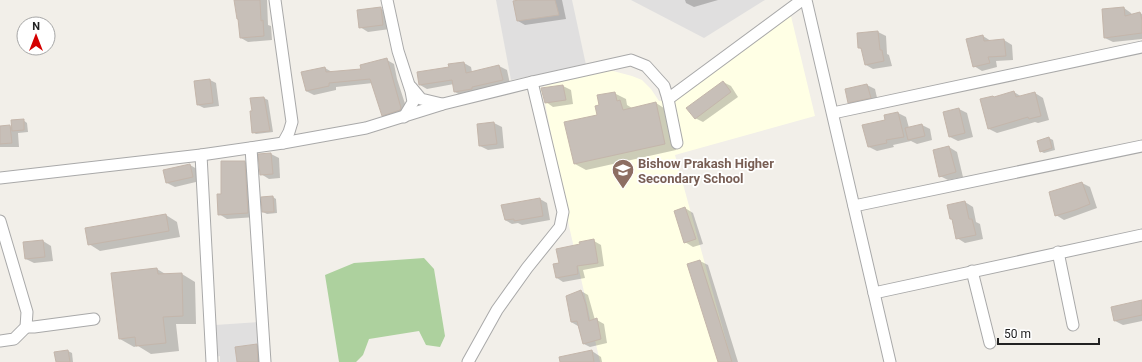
<svg xmlns="http://www.w3.org/2000/svg" width="1142" height="362" font-family="Roboto,sans-serif">
<rect width="100%" height="100%" fill="#f2efe9"/>
<g fill="#e0dfdf">
<polygon points="496,0 572,0 586,65 511,80"/>
<polygon points="631,0 765,0 704,38"/>
<polygon points="259,322 261,362 220,362 220,356 216,357 215,325"/>
</g>
<polygon fill="#ffffe5" points="790,12 815,116 675,155 732,362 600,362 569,226 545,103 540,88 598,67 632,76 642,80 651,89 659,101 668,99"/>
<polygon fill="#add19e" points="424,258 434,269 445,336 440,347 426,345 419,331 369,339 363,355 356,362 339,362 325,275 354,263"/>
<g fill="#0003">
<polygon points="235,0 267,0 268,25 271,26 272,40 248,42 241,38 239,20"/>
<polygon points="524,0 562,0 566,19 525,25 518,21"/>
<polygon points="685,0 718,0 694,7 686,3"/>
<polygon points="380,8 388,13 390,29 368,32 360,27"/>
<polygon points="1124,8 1131,13 1132,15 1140,13 1142,14 1142,39 1113,42 1105,38"/>
<polygon points="878,32 886,36 887,54 889,55 892,66 873,69 866,65 862,49 859,48"/>
<polygon points="983,36 991,41 1004,40 1012,45 1013,60 996,61 997,67 982,71 974,66"/>
<polygon points="387,60 394,64 397,79 408,113 390,119 383,115 373,83 336,87 336,90 314,95 306,91 325,68 332,72 363,70"/>
<polygon points="464,63 471,67 472,72 499,66 507,70 510,84 462,96 455,92 454,84 427,89 420,85"/>
<polygon points="210,80 216,83 219,106 204,108 198,105"/>
<polygon points="723,82 731,86 738,97 703,122 695,118"/>
<polygon points="867,85 875,89 878,102 857,106 849,102 846,89"/>
<polygon points="563,86 571,90 573,104 553,107 546,102 542,89"/>
<polygon points="1014,92 1022,97 1035,93 1043,98 1049,120 1038,123 1035,122 997,133 989,129 995,98"/>
<polygon points="614,93 626,99 627,105 632,108 656,103 667,110 676,150 586,170 575,164 599,116"/>
<polygon points="264,98 268,100 273,132 256,134 253,132 253,112"/>
<polygon points="959,109 967,113 973,137 958,141 950,137"/>
<polygon points="898,113 906,117 909,128 922,125 930,129 932,140 917,144 911,141 893,145 894,147 877,151 869,147"/>
<polygon points="23,120 27,123 28,132 18,133 19,147 0,147 0,127 10,126 13,128"/>
<polygon points="494,123 502,127 504,148 488,150 480,146"/>
<polygon points="1049,138 1053,140 1055,150 1044,153 1040,151"/>
<polygon points="949,147 957,152 963,177 948,180 940,176"/>
<polygon points="271,154 279,158 280,178 269,179 261,174"/>
<polygon points="245,162 252,167 256,217 227,219 219,214 222,195"/>
<polygon points="190,165 197,169 200,181 175,187 167,183"/>
<polygon points="1082,183 1090,187 1097,208 1064,220 1056,215"/>
<polygon points="273,197 276,199 277,213 267,214 263,212"/>
<polygon points="540,199 547,203 550,220 522,225 518,223 512,224 505,220"/>
<polygon points="965,202 973,207 976,222 980,224 983,239 965,243 957,238 953,220 951,219"/>
<polygon points="685,208 693,213 703,244 693,247 685,242"/>
<polygon points="166,215 177,222 180,237 100,251 89,244"/>
<polygon points="43,241 51,246 53,261 34,263 26,259"/>
<polygon points="594,241 601,245 604,266 583,270 585,278 563,282 557,278 560,264 581,245"/>
<polygon points="700,261 708,265 738,362 719,362"/>
<polygon points="157,269 167,275 182,274 195,282 196,324 176,324 179,351 151,354 138,346 134,347 120,339"/>
<polygon points="581,291 588,295 595,320 597,320 604,324 607,343 590,347 584,344 578,326 571,322"/>
<polygon points="1142,301 1142,321 1123,325 1115,321"/>
<polygon points="257,345 264,349 265,362 238,362"/>
<polygon points="68,351 72,353 73,362 57,362"/>
<polygon points="592,351 601,357 602,362 570,362"/>
</g>
<g fill="#c7bfb8" stroke="#c4b6ab">
<polygon points="234,0 260,0 261,21 263,20 264,36 240,38 238,19 237,19"/>
<polygon points="519,0 555,0 559,15 517,21 513,1"/>
<polygon points="381,7 383,25 359,28 357,10"/>
<polygon points="1124,7 1125,16 1140,12 1142,20 1142,33 1104,38 1102,9"/>
<polygon points="878,31 880,50 882,50 884,61 865,65 861,48 858,48 857,33"/>
<polygon points="983,35 984,41 1004,39 1006,56 988,57 990,63 973,67 966,39"/>
<polygon points="387,58 401,108 400,110 382,116 370,79 329,83 329,86 306,91 301,72 325,67 326,72 361,69 360,65"/>
<polygon points="464,62 466,73 499,65 503,80 472,87 472,89 454,92 452,80 419,85 417,72 449,67 448,64"/>
<polygon points="210,79 213,103 197,105 194,81"/>
<polygon points="723,81 731,92 695,119 686,108"/>
<polygon points="867,84 871,98 848,103 845,89"/>
<polygon points="563,85 566,100 545,103 541,88"/>
<polygon points="1014,91 1016,97 1035,92 1041,116 1029,119 1028,117 988,129 980,99 993,96 994,97"/>
<polygon points="615,92 617,101 620,100 623,110 656,102 665,144 574,164 564,122 597,115 595,106 599,105 597,95"/>
<polygon points="264,97 270,131 252,133 250,111 252,111 250,98"/>
<polygon points="959,108 965,133 949,137 943,112"/>
<polygon points="898,112 904,137 886,140 887,143 868,147 862,125 885,120 884,115"/>
<polygon points="24,119 24,130 12,131 11,120"/>
<polygon points="494,122 497,144 479,146 477,124"/>
<polygon points="922,124 925,136 908,140 905,128"/>
<polygon points="10,125 12,143 0,144 0,126"/>
<polygon points="1049,137 1052,148 1040,152 1037,141"/>
<polygon points="949,146 956,172 939,177 933,150"/>
<polygon points="271,153 273,174 260,175 258,154"/>
<polygon points="221,161 245,161 248,213 218,215 217,194 221,194"/>
<polygon points="190,164 193,177 166,183 163,170"/>
<polygon points="1082,182 1090,204 1075,210 1055,216 1049,192"/>
<polygon points="273,196 274,212 262,212 261,197"/>
<polygon points="540,198 543,216 514,221 514,219 505,220 501,205"/>
<polygon points="965,201 969,219 972,219 976,235 956,239 952,219 950,219 947,205"/>
<polygon points="685,207 696,239 684,243 674,211"/>
<polygon points="166,214 169,231 88,245 85,228"/>
<polygon points="594,239 598,263 577,266 578,274 556,278 553,264 559,263 556,249 580,244 579,242"/>
<polygon points="43,240 45,257 25,259 23,242"/>
<polygon points="700,260 720,323 732,362 718,362 687,264"/>
<polygon points="157,268 158,274 182,273 183,316 163,317 166,343 136,346 135,337 119,339 111,273"/>
<polygon points="581,290 586,305 589,321 597,318 601,339 583,344 577,321 571,322 566,296"/>
<polygon points="1142,300 1142,315 1114,321 1111,307"/>
<polygon points="257,344 258,362 237,362 235,347"/>
<polygon points="68,350 70,362 56,362 54,352"/>
<polygon points="592,350 594,362 560,362 559,357"/>
</g>
<g fill="none" stroke-linecap="round" stroke-linejoin="round">
<g stroke="#a9a9a9" stroke-width="13">
<g id="street">
<polyline points="275,0 292,122 289,132 283,143"/>
<polyline points="387,0 398,51 411,91 413,102 404,117"/>
<polyline points="806,0 890,362"/>
<polyline points="532,82 631,60 646,66 664,86 668,99 802,0"/>
<polyline points="411,87 421,99 442,104"/>
<polyline points="668,99 677,143"/>
<polyline points="833,113 1142,47"/>
<polyline points="251,148 265,362"/>
<polyline points="201,155 212,362"/>
<polyline points="0,178 201,155 283,143 366,128 443,104 532,82 563,212 560,227 527,268 497,310 468,362"/>
<polyline points="854,206 1142,146"/>
<polyline points="0,221 27,312 26,327 14,339 0,341"/>
<polyline points="1058,252 1073,325"/>
<polyline points="972,271 990,343"/>
<polyline points="874,293 1142,235"/>
<polyline points="26,327 34,327 94,319"/>
</g>
</g>
<use href="#street" stroke="#fff" stroke-width="11"/>
</g>
<defs>
<g id="school-pin" transform="scale(1.15)"><path d="M0 17L-7.5 6A9.5 9.5 0 1 1 7.5 6Z" fill="#8d6e63" stroke="#fff"/><path d="M0-5L7-2L0 1L-7-2ZM-4 1L0 2.5L4 1V4Q0 6-4 4Z" fill="#fff"/></g>
</defs>
<g fill-rule="evenodd">
<use href="#school-pin" x="623" y="170"/>
</g>
<g text-anchor="middle" stroke-width="3.5" stroke-linejoin="round" paint-order="stroke">
<g font-size="13" font-weight="bold" fill="#785e54" stroke="#fff" text-anchor="start">
<text x="638" y="168">Bishow Prakash Higher<tspan x="638" dy="15">Secondary School</tspan></text>
</g>
</g>
<g transform="translate(36 36)"><circle r="19" fill="#ffffff" stroke="#a7a7a7"/>
<path d="M0-3L7 15L0 10L-7 15Z" fill="#d40000"/>
<text y="-6" font-size="11" font-weight="bold" text-anchor="middle" fill="#222222">N</text>
</g>
<path d="M998 338v6h101v-6" fill="none" stroke="#222222" stroke-width="2"/>
<text x="1004" y="338" font-size="12" fill="#222222" stroke="#ffffff" stroke-width="3" paint-order="stroke">50 m</text>
</svg>
